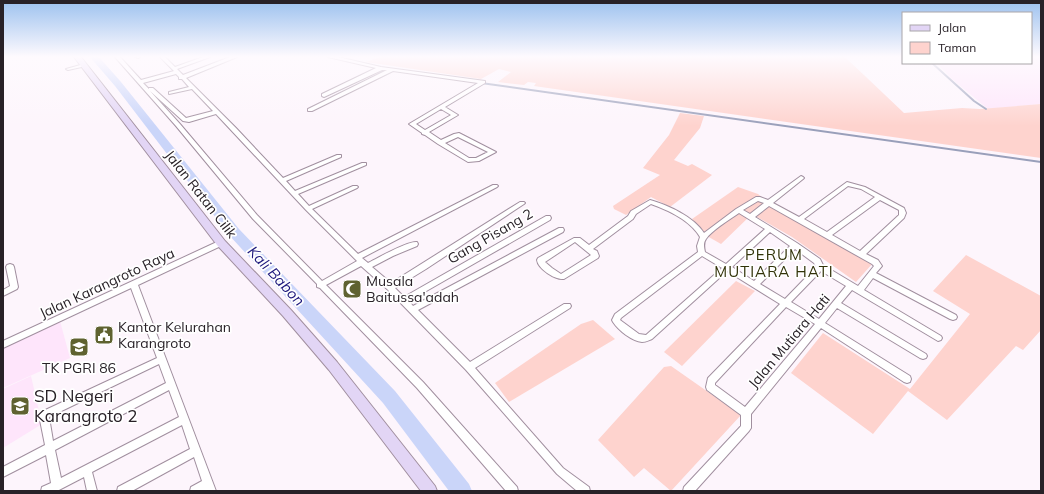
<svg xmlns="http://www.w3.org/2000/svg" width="1044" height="494" font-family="Mulish,sans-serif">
<rect width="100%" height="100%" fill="#fdf5fc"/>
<g fill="#fee5fb">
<polygon points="1031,57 1041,57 1041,104 988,109 952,79 937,63 1031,63"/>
<polygon points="60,321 70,358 3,388 3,346"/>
<polygon points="31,376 42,424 3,448 3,389"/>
</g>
<g fill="#fed3ce">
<polygon points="379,57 845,57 904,113 962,108 980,109 1041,104 1041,158 534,86 536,83 528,82 524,85 498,82 511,72 499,69 481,79 366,62"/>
<polygon points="680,113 704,116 700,128 674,160 688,166 692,164 712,175 670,207 651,197 626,215 614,209 613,206 660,175 643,168 669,135"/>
<polygon points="738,187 758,194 769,203 873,263 856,282 792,237 752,214 721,244 707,236 692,219"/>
<polygon points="966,255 1041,296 1041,330 1023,350 1016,346 947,420 908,391 873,434 791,373 823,333 910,389 970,314 933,291"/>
<polygon points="736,281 755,291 682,366 664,352"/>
<polygon points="593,320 615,339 509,402 495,383 581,324"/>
<polygon points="671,366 741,415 671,491 644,468 634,477 598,440 664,367"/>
</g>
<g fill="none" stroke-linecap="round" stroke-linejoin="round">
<g stroke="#999fba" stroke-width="2">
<polyline points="932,63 974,101 986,109"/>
<polyline points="481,83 1041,162"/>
</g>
<polygon fill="#cad5f9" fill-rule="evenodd" points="90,57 99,57 121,82 239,229 395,391 469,484 472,491 449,491 383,403 229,235 115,86"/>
<g stroke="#a18f9f" stroke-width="2">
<g id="street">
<path d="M115,57h5l21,23 33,-9 -14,-14h5l10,10 28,-10h7l-33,12 6,6 47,-18h7l-51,21 50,50 47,50 54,-23h4v2l-55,24 9,10 67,-28h4v2l-68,29 11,12 44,-20h4l1,1 -1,1 -45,21 46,45 135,-69h4l1,1 -1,1 -135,71 6,5c10,-5 39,-22 49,-21l1,2 -1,2 -24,10 -21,11 19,16 129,-81h4l1,1 -1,1 -98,65 -31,19 9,9 142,-81h4l1,2 -1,2 -141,81 4,5 146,-78h4l1,2 -1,2 -145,78 52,52 94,-58h6l1,2 -1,2 -95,60 88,100 26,19 1,4h-13l-20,-17 -91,-104 -79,-81 -26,-23 -35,19 97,97 94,105 1,4h-12l-89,-103 -97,-100 -3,-1v-3l-64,-65 -77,-93zM176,74l3,3v2h3l7,8 -20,5v2l23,-5 21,22 -27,7 -33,-30h-4v1l-6,-6zM150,91l33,30 6,1 27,-8 90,96 51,51 -35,20 -65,-66 -77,-91z"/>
<polygon points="135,57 140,57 138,58"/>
<path d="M328,57h10l43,10 104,14v2l-40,24 13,8 -29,17 12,8 13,-6 5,-1 37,19 -17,9 -11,1 -30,-18 -13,-9 -3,-1v-1l-13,-9 69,-41 -85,-12 -81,40h-4v-2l79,-39h-5l-58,27 -2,-1v-2l54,-26zM441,109l10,6 -26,15 -9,-6zM458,137l30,15 -12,6h-7l-24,-15z"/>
<polygon points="84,64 86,64 86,66 68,70 66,69"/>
<path d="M801,176l2,1 1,1 -1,1 -30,24 26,14 48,-35 18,5 39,21 2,5 -2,5 -38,36 12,6 4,6 -6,7 80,42 1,2 -1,2 -3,1 -3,-1 -77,-41 -9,12 77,46 1,2 -1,2 -3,1 -86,-51 -11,13 85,51 1,2 -1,2 -3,1 -3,-1 -83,-50 -12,15 85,53 1,3 -1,3 -3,1 -3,-1 -83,-54 -70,86v14l-2,3 -54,60h-12l1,-4 57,-61v-11l-34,-25 -1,-3 2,-9 72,-74 -53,-33 -75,68c-3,1 -6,3 -10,3 -10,-1 -23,-11 -29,-20l-1,-2 3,-6 83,-62 -1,-6 3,-9c-9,-16 -32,-27 -49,-33l-15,10 -3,5 -40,30 4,2 2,5 -1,2 -34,21c-9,1 -26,-10 -27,-19l1,-2 36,-20h6l9,7 39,-29 3,-5 19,-11c18,5 44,17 54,33l32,-24 20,-12h4l8,3zM848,186l13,3 14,8 -48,35 -23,-13zM880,200l19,10v5l-39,36 -28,-16zM758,201l6,2 -14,11 -7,-4zM769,206l103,58 2,2 -16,20 -35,-21 -3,-6 -23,-16 -42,-26zM739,213l26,16 -39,35 -21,-12c-1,-5 -2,-9 1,-13 6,-9 23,-19 33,-26zM770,232l20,14 -36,35 -22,-14zM575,242l16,13 -30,19 -9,-6 -7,-6zM795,249l19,14 2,4 -31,32 -25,-15zM702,256l20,12 -76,67 -7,-1 -19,-14 1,-2zM821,271l25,15 -27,33 -28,-17zM786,307l29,17 -70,83 -30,-22v-2z"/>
<path d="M219,241h2l3,2 -1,2 -85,40 78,206h-26l1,-4 11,-6 -8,-24 -62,34h-15l1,-4 72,-38 -8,-24 -90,47 5,19h-10l-3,-14 -27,14h-16l1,-4 9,-4 -5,-28 -43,22v-10l42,-22 -6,-30 2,-3 116,-54 -26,-70 -128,60v-7zM159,364l7,19 -113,58 -4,-24zM169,390l10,27 -118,61 -6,-28z"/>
<polygon points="10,264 13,265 14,267 18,287 17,289 3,296 3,290 10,286 6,267 7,265"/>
</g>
</g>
<g stroke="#a18f9f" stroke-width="2">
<polygon id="secondary" points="74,57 81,57 225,241 291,310 337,362 435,486 437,491 421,491 329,370 283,316 217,245"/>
</g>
<use href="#street" fill="#fff" fill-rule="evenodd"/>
<use href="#secondary" fill="#e2d5f5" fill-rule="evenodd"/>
</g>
<linearGradient id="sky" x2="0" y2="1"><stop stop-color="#9cc1ef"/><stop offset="0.45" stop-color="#fefafe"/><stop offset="1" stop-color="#fefafe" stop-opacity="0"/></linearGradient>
<rect width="1044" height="126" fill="url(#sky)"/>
<defs>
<g id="mosque-square" transform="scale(1)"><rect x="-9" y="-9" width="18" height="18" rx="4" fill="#5f6230" stroke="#fff"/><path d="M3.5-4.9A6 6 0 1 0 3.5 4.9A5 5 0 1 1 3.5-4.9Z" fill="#fff"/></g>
<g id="civic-square" transform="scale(1)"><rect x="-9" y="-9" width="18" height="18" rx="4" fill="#5f6230" stroke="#fff"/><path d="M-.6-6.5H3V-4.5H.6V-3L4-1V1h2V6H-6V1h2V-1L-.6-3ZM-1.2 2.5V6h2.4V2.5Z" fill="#fff"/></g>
<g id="school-square" transform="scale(1)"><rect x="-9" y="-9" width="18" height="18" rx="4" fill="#5f6230" stroke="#fff"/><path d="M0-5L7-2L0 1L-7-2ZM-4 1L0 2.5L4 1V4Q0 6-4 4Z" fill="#fff"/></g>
</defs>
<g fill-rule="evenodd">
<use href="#mosque-square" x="352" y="289"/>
<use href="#civic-square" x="104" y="335"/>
<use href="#school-square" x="79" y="347"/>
<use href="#school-square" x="20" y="406"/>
</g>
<g text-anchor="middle" stroke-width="3.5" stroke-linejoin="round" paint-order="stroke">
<g font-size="14" fill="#282127" stroke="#fff">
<text transform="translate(201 194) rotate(52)" y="5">Jalan Ratan Cilik</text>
<text transform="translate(490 236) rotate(-30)" y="5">Gang Pisang 2</text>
<text transform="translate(107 283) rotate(-25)" y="5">Jalan Karangroto Raya</text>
<text transform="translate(789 341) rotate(-50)" y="5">Jalan Mutiara Hati</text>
</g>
<g font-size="14" fill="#282127" stroke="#fff" text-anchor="start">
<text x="366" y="286">Musala<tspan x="366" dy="16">Baitussa'adah</tspan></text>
<text x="118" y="332">Kantor Kelurahan<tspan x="118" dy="16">Karangroto</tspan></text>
<text x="79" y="373" text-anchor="middle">TK PGRI 86</text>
</g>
<g font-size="15" letter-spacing="1" fill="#323309" stroke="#fff">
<text x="774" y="260">PERUM<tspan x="774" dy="17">MUTIARA HATI</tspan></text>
</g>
<g font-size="15" font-style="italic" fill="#1b167b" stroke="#fff">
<text transform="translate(276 276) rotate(47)" y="5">Kali Babon</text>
</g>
<g font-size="17" fill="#282127" stroke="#fff" text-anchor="start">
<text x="34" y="402">SD Negeri<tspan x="34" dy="20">Karangroto 2</tspan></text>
</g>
</g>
<rect width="1044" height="494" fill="none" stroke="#282127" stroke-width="8"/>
<rect x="902" y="12" width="130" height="52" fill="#ffffff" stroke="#a9a6a9"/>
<rect x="910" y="25" width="20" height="6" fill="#e2d5f5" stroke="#a9a6a9"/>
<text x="938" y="32" font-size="12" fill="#282127">Jalan</text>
<rect x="910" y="42" width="20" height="12" fill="#fed3ce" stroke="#a9a6a9"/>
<text x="938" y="52" font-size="12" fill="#282127">Taman</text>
</svg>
